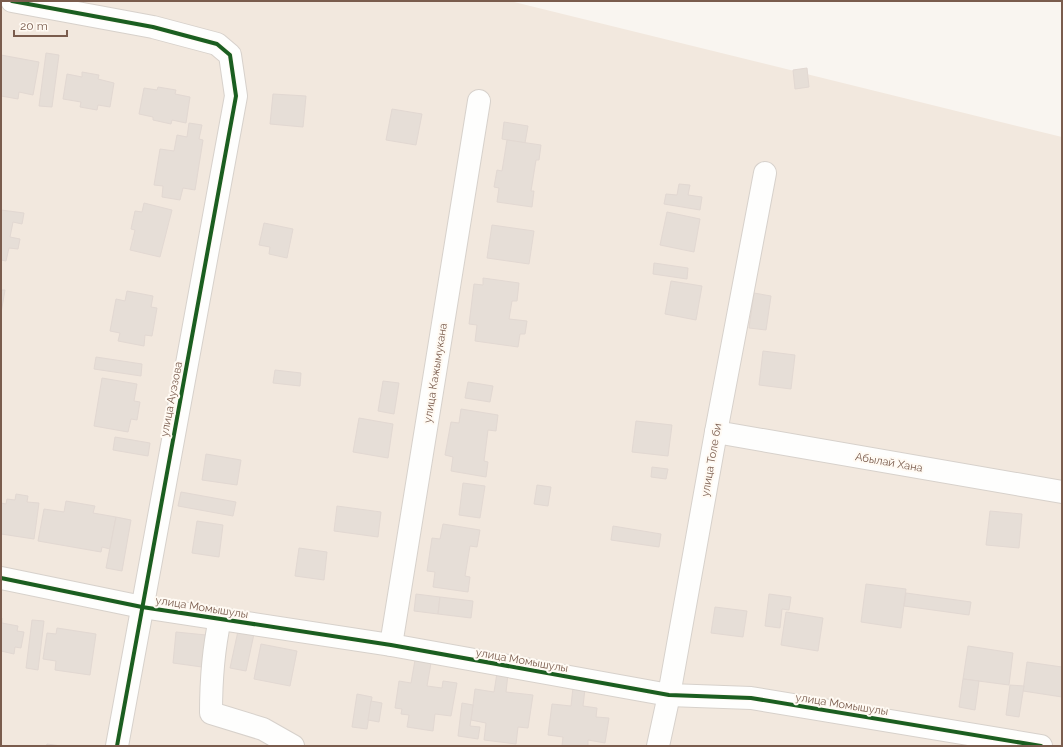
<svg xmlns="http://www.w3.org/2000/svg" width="1063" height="747" font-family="Raleway,sans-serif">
<rect width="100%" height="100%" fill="#f9f5f0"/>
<polygon fill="#f2e8de" points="1,1 510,1 1062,137 1062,746 1,746"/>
<g fill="#e6ded7" stroke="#e2d8d2">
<polygon points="46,53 59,55 52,107 39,106"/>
<polygon points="1,55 39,62 33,95 19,92 18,99 1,96"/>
<polygon points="807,68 809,87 795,89 793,70"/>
<polygon points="82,72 99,75 98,79 114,83 110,107 98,105 97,110 80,107 81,102 63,99 67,74 82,77"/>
<polygon points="158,87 176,90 175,94 190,97 186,123 172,120 171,124 153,120 153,117 139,114 144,88 157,90"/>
<polygon points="273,94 306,96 303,127 270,124"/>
<polygon points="392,109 422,114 416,145 386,140"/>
<polygon points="504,122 528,126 525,143 502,139"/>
<polygon points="189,123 202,125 199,139 203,140 195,190 183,188 180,200 162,197 163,186 154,185 160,149 174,151 177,135 187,137"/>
<polygon points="507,140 541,145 539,160 536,160 531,191 534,191 532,207 497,202 499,188 494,187 497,170 502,171"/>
<polygon points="679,184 690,185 688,195 702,197 700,210 664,204 666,194 677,195"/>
<polygon points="144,203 172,210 160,257 130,250 135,230 131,229 135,211 142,212"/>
<polygon points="1,210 24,213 22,224 13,222 10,237 20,239 18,249 9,248 6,261 1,260"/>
<polygon points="667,212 700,219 694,252 660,245"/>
<polygon points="264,223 293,229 287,258 269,254 270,247 259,245"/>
<polygon points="492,225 534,231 529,264 487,258"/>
<polygon points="654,263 688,268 687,279 653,274"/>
<polygon points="483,278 519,283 517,301 512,301 509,319 527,321 525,334 520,334 518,347 475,341 477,325 469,324 474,284 483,285"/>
<polygon points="671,281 702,286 696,320 665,314"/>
<polygon points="1,290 5,290 1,313"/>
<polygon points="127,291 153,296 151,307 157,308 152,336 145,335 144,346 118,341 120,333 110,331 116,299 125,301"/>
<polygon points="754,293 771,296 766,330 749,328"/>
<polygon points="763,351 795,355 791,389 759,385"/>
<polygon points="96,357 142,364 141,376 94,369"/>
<polygon points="275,370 301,373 300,386 273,383"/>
<polygon points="102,378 137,384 134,401 140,402 137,420 131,419 128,432 94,426"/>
<polygon points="383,381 399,383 394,414 378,411"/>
<polygon points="468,382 493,386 490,402 465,398"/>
<polygon points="461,409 498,415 496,431 488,430 484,461 488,462 486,477 451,471 453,457 445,455 451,422 459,423"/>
<polygon points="359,418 393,424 388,458 353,452"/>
<polygon points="636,421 672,425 668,456 632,452"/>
<polygon points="115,437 150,443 148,456 113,450"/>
<polygon points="206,454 241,460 237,485 202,480"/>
<polygon points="652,467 668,469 666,479 651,477"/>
<polygon points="463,483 485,486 480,518 459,515"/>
<polygon points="537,485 551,487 548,506 534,504"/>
<polygon points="181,492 236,502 233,516 178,506"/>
<polygon points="16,494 28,496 27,502 39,503 34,539 1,534 1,503 6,504 7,499 15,500"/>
<polygon points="66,501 95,506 93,513 116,517 110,549 102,547 101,552 38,541 44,509 64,512"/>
<polygon points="337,506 381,512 378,537 334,531"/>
<polygon points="990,511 1022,514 1019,548 986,545"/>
<polygon points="116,517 131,520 122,571 106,568"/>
<polygon points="197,521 223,525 219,557 192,553"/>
<polygon points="443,524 480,530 477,547 470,546 465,576 470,577 468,592 433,587 435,572 427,571 432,538 440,539"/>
<polygon points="613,526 661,534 659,547 611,540"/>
<polygon points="299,548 327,552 324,580 295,576"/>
<polygon points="866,584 906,589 901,628 861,622"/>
<polygon points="906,593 971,602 969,615 904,606"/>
<polygon points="416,594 440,597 438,614 414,611"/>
<polygon points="769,594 791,597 789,610 782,609 780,628 765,626"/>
<polygon points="440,597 473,601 471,618 438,614"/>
<polygon points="715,607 747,611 743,637 711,633"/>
<polygon points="786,612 823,618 818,651 781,645"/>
<polygon points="1,618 2,618 2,623 18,626 17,631 24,632 21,648 15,647 14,654 1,651"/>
<polygon points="32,620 44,621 38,670 26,668"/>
<polygon points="57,628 96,634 90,675 55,670 56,661 43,659 47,633 56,634"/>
<polygon points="238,631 254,634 246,671 230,668"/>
<polygon points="176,632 206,635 202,667 173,663"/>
<polygon points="261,644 297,651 290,686 254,679"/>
<polygon points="968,646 1013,653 1009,685 963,679"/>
<polygon points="415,660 431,663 427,686 442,688 443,681 457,683 451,716 435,714 433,731 407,727 409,715 401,714 402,709 395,708 399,681 411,683"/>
<polygon points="1027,662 1062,667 1062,697 1023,691"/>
<polygon points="497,673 508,674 506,692 533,695 528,728 518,727 516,744 484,740 486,723 471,720 475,689 494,692"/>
<polygon points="963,679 979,681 975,710 959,707"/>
<polygon points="1010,685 1024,686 1019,717 1006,715"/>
<polygon points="573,687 585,689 583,706 597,708 596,717 609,718 605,743 588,740 588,746 562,746 563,737 548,735 552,704 571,706"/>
<polygon points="357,694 372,697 367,729 352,727"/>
<polygon points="371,701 382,703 379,722 368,720"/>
<polygon points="462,703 473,705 470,726 480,727 478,739 458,736"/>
<polygon points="47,744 61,746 46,746"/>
</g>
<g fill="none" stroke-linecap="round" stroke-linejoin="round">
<g stroke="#d7d1cb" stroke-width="24">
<g id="minor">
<polyline points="12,1 153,27 217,44 230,55 236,96 117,746"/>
<polyline points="716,432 1062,492"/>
<polyline points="1,578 142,607 391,645 669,695 751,698 1041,746"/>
<path d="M220,619c-7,32 -9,61 -9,94l52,16 30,17"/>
<polyline points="391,645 479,101"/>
<polyline points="658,746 669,695 716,432 765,173"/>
</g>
</g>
<use href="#minor" stroke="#fefefd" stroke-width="22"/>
<g stroke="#fffaf3" stroke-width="6">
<g id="cycleway">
<polyline points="12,1 153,27 217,44 230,55 236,96 117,746"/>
<polyline points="1,578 142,607 391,645 669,695 751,698 1041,746"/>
</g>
</g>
<use href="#cycleway" stroke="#1b5e20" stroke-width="4"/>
</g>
<g text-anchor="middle" stroke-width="4" stroke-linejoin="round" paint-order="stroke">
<g font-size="11" fill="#7a5c4d" stroke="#fffaf3">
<text transform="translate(435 373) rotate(-81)" y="4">улица Кажымукана</text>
<text transform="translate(171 399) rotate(-79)" y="4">улица Ауэзова</text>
<text transform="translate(711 460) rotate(-80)" y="4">улица Толе би</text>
<text transform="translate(889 462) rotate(10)" y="4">Абылай Хана</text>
<text transform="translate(202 607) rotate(9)" y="4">улица Момышулы</text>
<text transform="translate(522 660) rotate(10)" y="4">улица Момышулы</text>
<text transform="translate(842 704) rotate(9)" y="4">улица Момышулы</text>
</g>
</g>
<rect width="1063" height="747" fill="none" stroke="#7a5c4d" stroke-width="4"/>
<path d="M14 30v6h53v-6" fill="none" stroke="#7a5c4d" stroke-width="2"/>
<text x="20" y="30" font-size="12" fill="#7a5c4d" stroke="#fffaf3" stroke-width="3" paint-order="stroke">20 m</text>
</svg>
